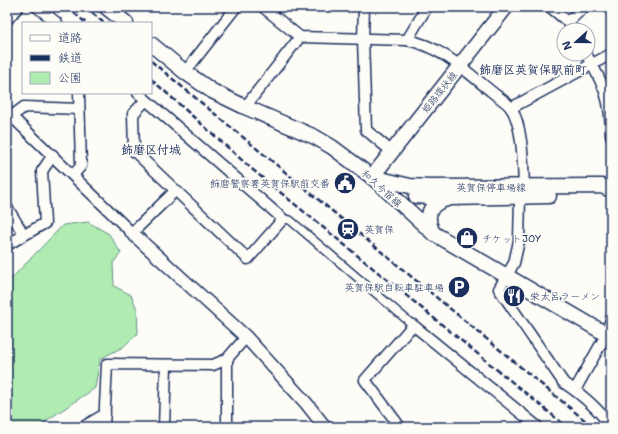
<svg xmlns="http://www.w3.org/2000/svg" width="618" height="434" font-family="'Shantell Sans','Klee One',sans-serif">
<rect width="100%" height="100%" fill="#fdfcf7"/>
<filter id="ink" filterUnits="userSpaceOnUse"><feTurbulence type="fractalNoise" baseFrequency=".025" numOctaves="2"/><feDisplacementMap in="SourceGraphic" scale="8" xChannelSelector="R" yChannelSelector="G"/><feConvolveMatrix kernelMatrix="1 2 1 2 8 2 1 2 1" color-interpolation-filters="sRGB"/></filter>
<g filter="url(#ink)">
<polygon fill="#b0ecb2" stroke="#668e88" points="88,222 109,234 121,253 113,263 114,286 131,295 137,309 138,333 123,347 100,359 95,388 37,427 7,427 7,283 63,225"/>
<g fill="none" stroke-linecap="round" stroke-linejoin="round">
<g stroke="#1b2f5e" stroke-width="10">
<polyline id="pedestrian" points="283,219 290,220 413,325"/>
</g>
<g stroke="#1b2f5e" stroke-width="13">
<g id="minor">
<polyline points="37,7 57,23"/>
<path d="M263,7l37,30 107,3c34,6 60,32 85,52 6,5 15,10 19,16 12,18 12,58 13,78"/>
<polyline points="364,7 363,39 366,130 391,151"/>
<polyline points="550,7 568,22 573,30"/>
<polyline points="7,20 18,7"/>
<polyline points="568,22 584,7"/>
<polyline points="407,40 427,7"/>
<path d="M586,54c18,31 25,45 25,82"/>
<polyline points="185,72 236,7"/>
<polyline points="138,93 283,219 248,259 134,151 133,114 146,100"/>
<polyline points="245,107 300,37"/>
<polyline points="511,108 611,54"/>
<polyline points="7,112 132,233 175,191"/>
<polyline points="12,116 24,107 79,109"/>
<polyline points="74,174 81,166 79,93"/>
<path d="M520,197l-1,44 -5,22 -15,26 64,93c18,12 36,27 48,45"/>
<polyline points="7,207 24,235"/>
<polyline points="7,245 45,223 42,171 53,155"/>
<polyline points="227,359 227,427"/>
<polyline points="575,390 606,335 611,319"/>
<polyline points="83,427 105,414"/>
<polyline points="104,427 107,364 213,365 227,359 246,337"/>
<polyline points="164,427 166,366"/>
<polyline points="400,427 365,380 413,325 538,427"/>
</g>
</g>
<g stroke="#1b2f5e" stroke-width="15">
<polyline id="tertiary" points="132,233 246,337 306,403 325,427"/>
</g>
<g stroke="#1b2f5e" stroke-width="17">
<g id="secondary">
<polyline points="106,7 126,23"/>
<polyline points="151,44 185,72 212,91 245,107 315,137 332,147 372,177 433,233 611,337"/>
<polyline points="372,177 410,186 430,187 602,186 611,190"/>
<polyline points="372,177 506,7"/>
<polyline points="416,196 449,198 549,196"/>
<path d="M433,233c-8,-17 -5,-29 14,-34"/>
</g>
</g>
<use href="#pedestrian" stroke="#fdfcf7" stroke-width="7"/>
<use href="#minor" stroke="#fdfcf7" stroke-width="10"/>
<use href="#tertiary" stroke="#fdfcf7" stroke-width="12"/>
<use href="#secondary" stroke="#fdfcf7" stroke-width="14"/>
<g stroke="#1b2f5e" stroke-width="2.5" stroke-dasharray="6 3" stroke-linecap="butt">
<polyline points="67,7 86,23"/>
<polyline points="85,7 104,23"/>
<polyline points="151,61 593,427"/>
<polyline points="151,79 253,170 567,427"/>
</g>
</g>
</g>
<defs>
<g id="civic-disc" transform="scale(1.15)"><circle r="9.5" fill="#1b2f5e" stroke="#fdfcf7"/><path d="M-.6-6.5H3V-4.5H.6V-3L4-1V1h2V6H-6V1h2V-1L-.6-3ZM-1.2 2.5V6h2.4V2.5Z" fill="#fff"/></g>
<g id="station-disc" transform="scale(1.15)"><circle r="9.5" fill="#1b2f5e" stroke="#fdfcf7"/><path d="M-3-6H3Q5-6 5-4V2Q5 4 3 4L4.5 6H3L1.5 4h-3L-3 6H-4.5L-3 4Q-5 4-5 2V-4Q-5-6-3-6ZM-3.5-4v3h7v-3ZM-3.5 1v1.5H-2V1ZM2 1v1.5H3.5V1Z" fill="#fff"/></g>
<g id="shop-disc" transform="scale(1.15)"><circle r="9.5" fill="#1b2f5e" stroke="#fdfcf7"/><path d="M-5-2.5h2.3a2.7 3.5 0 0 1 5.4 0H5L5.5 6h-11ZM-1.5-2.5h3a1.5 2.3 0 0 0-3 0Z" fill="#fff"/></g>
<g id="parking-disc" transform="scale(1.15)"><circle r="9.5" fill="#1b2f5e" stroke="#fdfcf7"/><path d="M-3.5-5.5H1a3.5 3.5 0 0 1 0 7H-1V5.5H-3.5ZM-1-3.4V-.6H.8a1.4 1.4 0 0 0 0-2.8Z" fill="#fff"/></g>
<g id="restaurant-disc" transform="scale(1.15)"><circle r="9.5" fill="#1b2f5e" stroke="#fdfcf7"/><path d="M-5-6h1v4h1v-4h1v4h1v-4h1v5L-1.5 .5V6h-2V.5L-5-1ZM5-6V6H3V1.5H1.5Q1.5-4 5-6Z" fill="#fff"/></g>
</defs>
<g fill-rule="evenodd">
<use href="#civic-disc" x="345" y="183"/>
<use href="#station-disc" x="348" y="229"/>
<use href="#shop-disc" x="467" y="238"/>
<use href="#parking-disc" x="459" y="287"/>
<use href="#restaurant-disc" x="514" y="296"/>
</g>
<g text-anchor="middle" stroke-width="3.5" stroke-linejoin="round" paint-order="stroke">
<g font-size="10" fill="#1b2f5e" stroke="#fdfcf7">
<text transform="translate(439 92) rotate(-51)" y="4">姫路環状線</text>
<text x="491" y="191">英賀保停車場線</text>
<text transform="translate(382 188) rotate(42)" y="4">和久今宿線</text>
</g>
<g font-size="10" fill="#1b2f5e" stroke="#fdfcf7" text-anchor="start">
<text x="330" y="187" text-anchor="end">飾磨警察署英賀保駅前交番</text>
<text x="364" y="233">英賀保</text>
<text x="482" y="242">チケットJOY</text>
<text x="444" y="291" text-anchor="end">英賀保駅自転車駐車場</text>
<text x="530" y="300">栄太呂ラーメン</text>
</g>
<g font-size="12" font-weight="bold" fill="#1b2f5e" stroke="#fdfcf7">
<text x="533" y="74">飾磨区英賀保駅前町</text>
<text x="151" y="154">飾磨区付城</text>
</g>
</g>
<rect width="618" height="434" fill="none" stroke="#fdfcf7" stroke-width="24"/>
<rect x="12" y="12" width="594" height="410" fill="none" stroke="#1b2f5e" stroke-width="1.5" filter="url(#ink)"/>
<rect x="22" y="22" width="130" height="72" fill="#fdfcf7" stroke="#a3aaba"/>
<rect x="30" y="35" width="20" height="6" fill="#fdfcf7" stroke="#a3aaba"/>
<text x="58" y="42" font-size="12" fill="#1b2f5e">道路</text>
<rect x="30" y="55" width="20" height="6" fill="#1b2f5e" stroke="#a3aaba"/>
<text x="58" y="62" font-size="12" fill="#1b2f5e">鉄道</text>
<rect x="30" y="72" width="20" height="12" fill="#b0ecb2" stroke="#a3aaba"/>
<text x="58" y="82" font-size="12" fill="#1b2f5e">公園</text>
<g transform="translate(576 42) rotate(249)"><circle r="19" fill="#fdfcf7" stroke="#a3aaba"/>
<path d="M0-3L7 15L0 10L-7 15Z" fill="#1b2f5e"/>
<text y="-6" font-size="11" font-weight="bold" text-anchor="middle" fill="#1b2f5e">N</text>
</g>
</svg>
